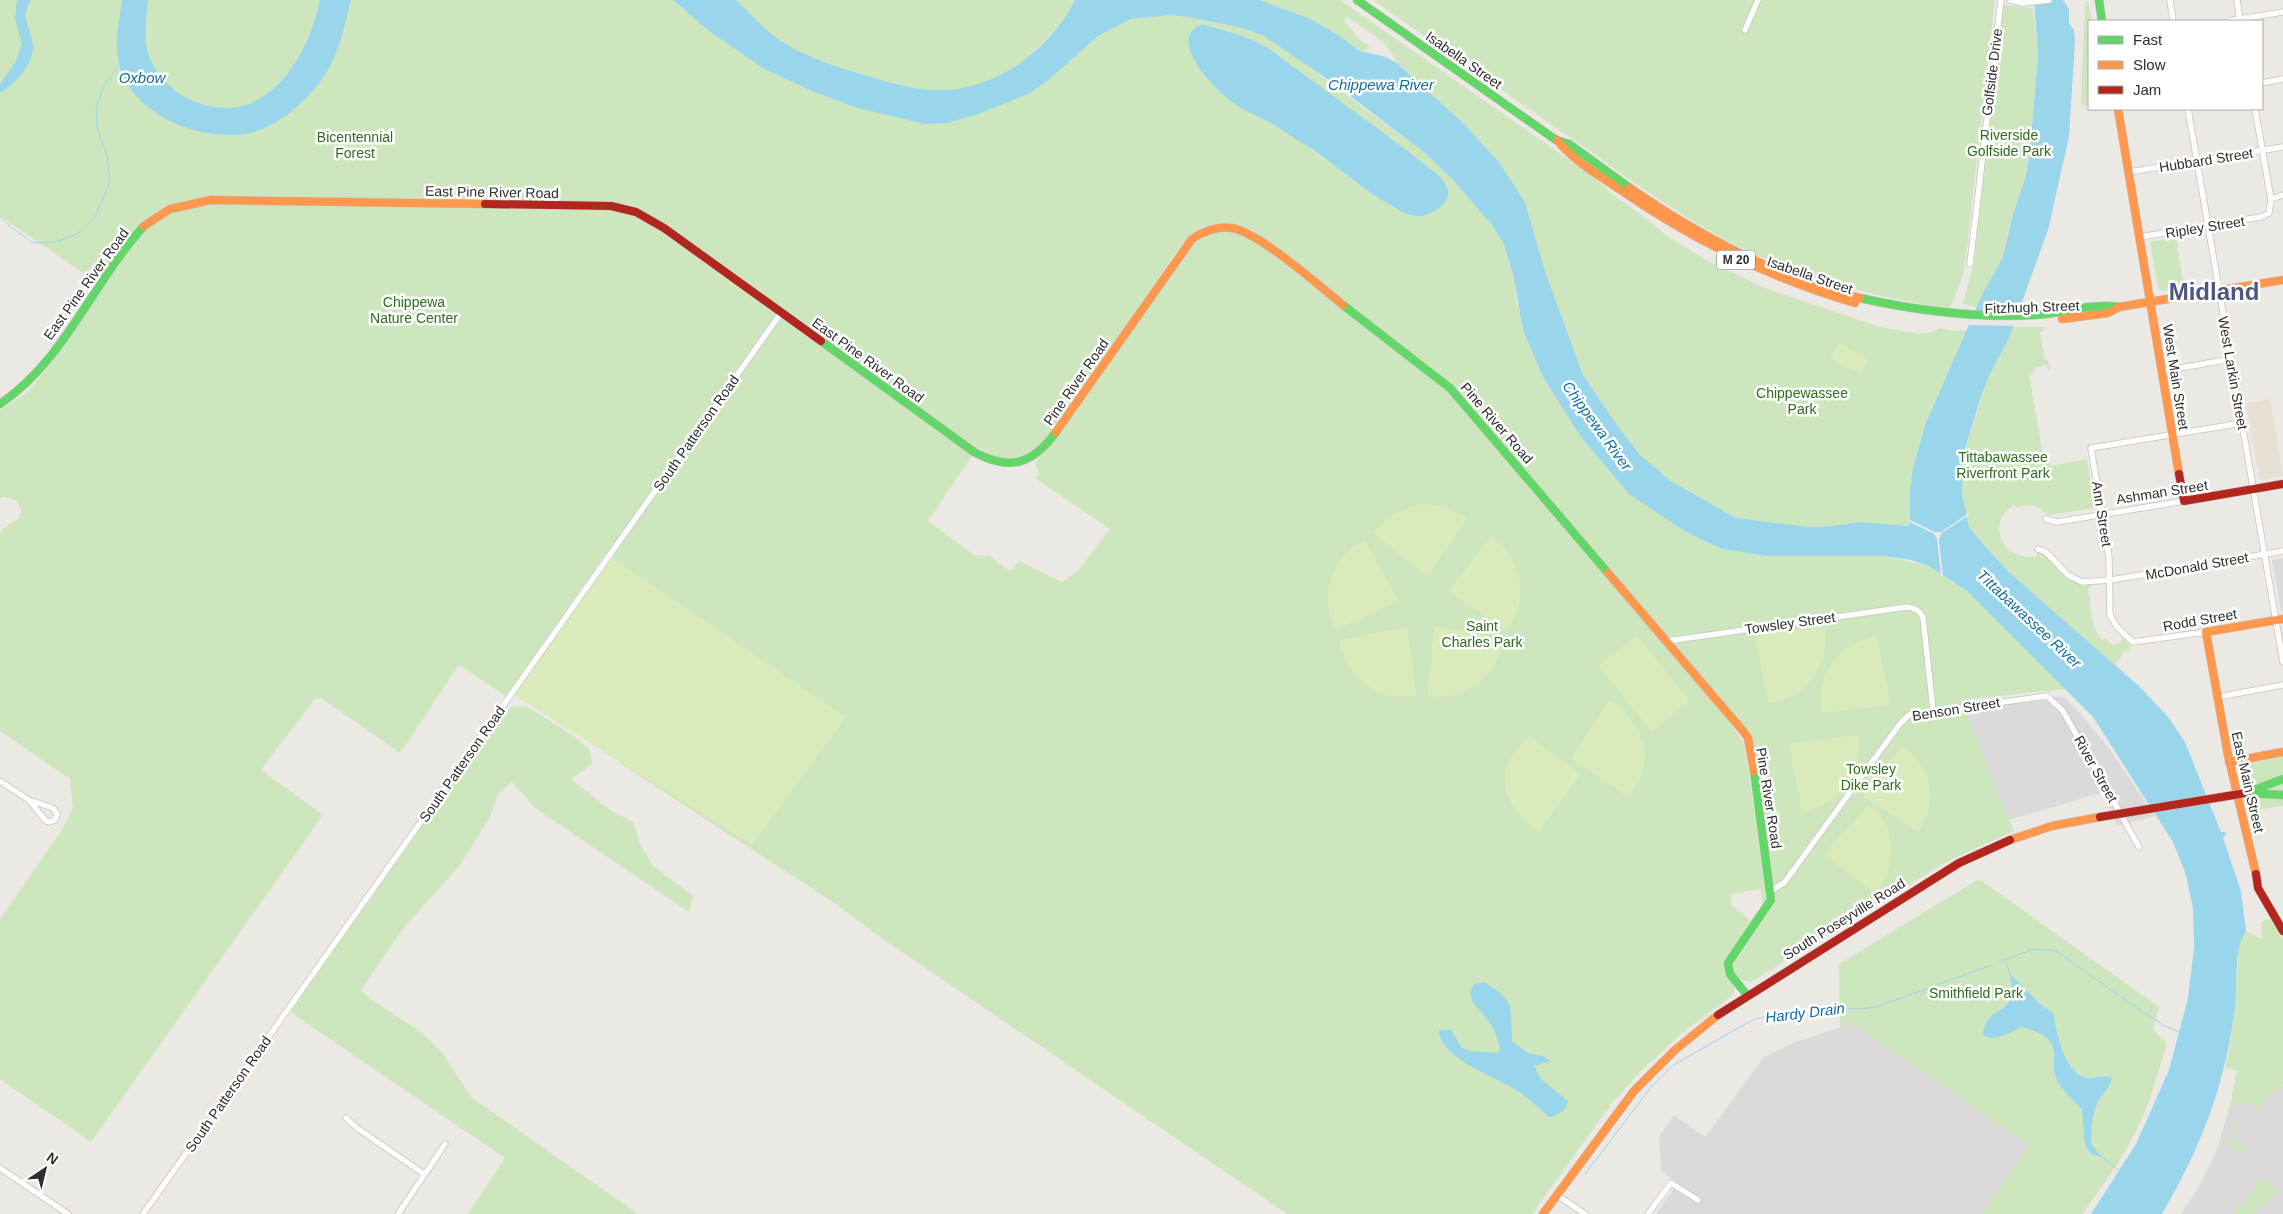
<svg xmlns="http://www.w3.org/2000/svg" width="2283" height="1214" font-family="Helvetica,sans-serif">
<rect width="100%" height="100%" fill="#ece8e4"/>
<g fill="#dcd9db">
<polygon points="2283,558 2283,611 2281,611 2272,560"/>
<polygon points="2049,697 2065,697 2084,718 2108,747 2155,816 2117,826 2103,792 2009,820 1964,709"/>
<polygon points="1852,1023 2029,1146 1982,1214 1656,1214 1678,1183 1661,1170 1659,1137 1674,1115 1705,1137 1764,1057 1793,1043"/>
<polygon points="2237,1070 2283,1086 2283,1214 2181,1214 2197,1190 2217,1150 2234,1091"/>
</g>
<polygon fill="#e6e0d3" points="2270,399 2283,476 2260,480 2246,403"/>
<g fill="#cee6be" fill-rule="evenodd">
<path d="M0,0h1075c-13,25 -30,42 -51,60l12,28 62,-52 33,-17 40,-4 22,3 50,10 21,8 15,9 146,108 28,27 39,45 12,19 10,34 3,25 27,76 37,58 48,57 76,46 17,9 45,7h116l46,10 38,25 99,98 -105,11 53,131 -68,31 -195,120 -9,-2 -9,-8 2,-11 38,-55 -9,-90 -11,-76 -8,-10 -69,-83 -3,-9 -7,-2 -216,-254 -195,-150c-15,-9 -38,-13 -54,-4 -22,14 -36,42 -51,62 -30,44 -61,88 -91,132 -23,30 -45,50 -81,25l-50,74 46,34 15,1 21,15 10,-10 42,21 16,-11 32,-42 -75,-51 4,-4 -4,-11 25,-32 126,-179c21,-24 38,-25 66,-13l191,147 10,11 267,312 24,34 23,152 -2,8h-3l-1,-14 -29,5 -1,11 21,17 -26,37 -2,13 11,16 -2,7 -51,38 -41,38 -29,32 -80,111h-245l-407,-277 -43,-32 -219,-143 23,-31 -33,-163 6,-11 -7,-5 -101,144 -47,-31 -59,88 -79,-55 -7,2 -53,70 62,45 -232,327 -91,-63v-160l62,-89 11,-22 -3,-29 -70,-48v-197l3,-5 16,-11 2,-8 -4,-9 -12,-4 -5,1v-88l28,-18 11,-13 66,-96 -19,-8 -86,-59zM1267,47l156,116 24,23 -31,30 -24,-9 -105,-75 -53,-29z"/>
<path d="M1259,0h81l251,175 20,18 36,26 20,17 39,24 59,28 115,39 39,7 10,-1 11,-5 13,3 15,-1 -43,95 -6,21 -9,44v36l-51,-4 -26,4 -24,1 -73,-9 -65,-37 -31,-26 -23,-30 -34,-50 -38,-104 -20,-69 -26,-40 -35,-38 -67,-61c-8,-22 -32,-33 -50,-46l-3,3 15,19 11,8 -3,3 -7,1c-32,-24 -64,-39 -101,-51z"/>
<path d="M1373,0h622l-31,272 -14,37c-59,-10 -116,-22 -172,-45 -72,-28 -134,-75 -197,-119 -70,-48 -139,-97 -208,-145z"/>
<polygon points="2085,2 2088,2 2092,21 2089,21 2089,105 2081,106"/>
<polygon points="2003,5 2033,8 2038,55 2030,151 2026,176 2012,218 2003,257 1977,308 1963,303 1974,264"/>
<polygon points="2176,237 2184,288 2163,291 2158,288 2150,242"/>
<path d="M2013,327h31v4l-4,1 5,28h3l2,9h-2l-1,-4 -13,3v4l-5,2 15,86h5l1,6 37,-7 8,49 -47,7c-9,-9 -19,-12 -32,-7l-2,-3c-30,19 -11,57 23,51v-4l5,-1c17,19 23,33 51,33v2l-4,1 -1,7h2c0,18 1,31 12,46l3,-2 8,7 5,-1 5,-6 5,5 3,8h-6l-10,14 -106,-93 -25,-27 -15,-18 -7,-34 1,-29 3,-19 23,-69z"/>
<polygon points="513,706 526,706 574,736 590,750 592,764 571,779 610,810 633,822 640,844 653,866 693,896 689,912 535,808 512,782 498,794 490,817 460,865 402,930 361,990 369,998 415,1028 434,1044 443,1054 471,1097 638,1214 468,1214 505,1158 290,1012 501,715"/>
<polygon points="2283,756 2283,806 2248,811 2236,763"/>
<path d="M1979,879l180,128 -6,23 14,13c-10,33 -19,68 -36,98 -14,25 -32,50 -49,73h-100l47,-68 -177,-123 -12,4 -1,-63z"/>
<path d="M2270,918l13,21v147l-3,-2 -3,8 -4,-2 -13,18c-13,-7 -17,-8 -30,-1l6,-32 4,-4 -15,-3 4,-17 6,-44 4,-67 6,-9 17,8 -1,-17z"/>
<path d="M2236,1124l4,3c-13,16 -2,13 6,25l-3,4 -13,-10z"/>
<polygon points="2262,1178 2278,1189 2264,1209 2258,1206 2253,1214 2234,1214"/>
</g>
<g fill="#d9eabb">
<polygon points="1840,342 1869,361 1860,375 1830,357"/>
<path d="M1422,505l20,1 25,12 -37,55 -6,1 -51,-41c14,-16 28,-25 49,-28z"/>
<path d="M1491,536c32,22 39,64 15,95l-56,-39 2,-5z"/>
<path d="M1365,540l32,58 -1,4 -61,28c-16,-34 -5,-73 30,-90z"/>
<polygon points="612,558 846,717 752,845 514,695"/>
<path d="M1437,626l67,14c-8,38 -39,61 -77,56l7,-67z"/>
<path d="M1405,627l3,2 8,67c-39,5 -70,-17 -77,-56z"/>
<path d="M1825,628c6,36 -20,72 -57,75l-13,-65 3,-4z"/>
<polygon points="1637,635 1690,701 1652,732 1598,666"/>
<path d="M1876,635l15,66 -3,4 -66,8c-7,-41 16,-67 54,-78z"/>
<path d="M1610,699c34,26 49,62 18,98l-57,-39z"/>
<path d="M1858,735c6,39 -18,69 -56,77l-13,-65 2,-4z"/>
<path d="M1528,736l53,38 -43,58c-19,-14 -39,-38 -32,-64 2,-11 16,-23 22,-32z"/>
<path d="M1903,745c28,25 37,53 16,87l-54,-34v-5z"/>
<path d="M1868,806c30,14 29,67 7,88l-49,-38v-5z"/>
</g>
<g fill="#99d6ec">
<path d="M17,0h14c-12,17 0,27 2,45 1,19 -17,39 -33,48v-9l15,-21 7,-19 -7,-24z"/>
<path d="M122,0h26c-1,16 -5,38 0,53 6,20 22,36 39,45 74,37 120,-36 133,-98h31c-6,24 -12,54 -26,75 -18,27 -54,59 -89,60 -46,2 -105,-23 -117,-71 -5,-22 0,-42 3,-64z"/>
<path d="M673,0h63c14,13 28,30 45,41 25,16 52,25 80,33 26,8 55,17 82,16 55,-1 108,-42 132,-90h184l49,18 29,16 23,17 26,6 11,6 67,61 35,38 26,40 20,69 38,104 34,50 23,30 31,26 65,37 73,9 24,-1 26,-4 51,4v-36l3,-22 12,-43 58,-132 20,-36 9,-39 14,-42 4,-25 8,-96 -4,-55h29l6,9v14l5,7 1,11 -6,96 -21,93 -39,108 -20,38 -9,24 -14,45 -3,19 -1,29 7,34 15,18 25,27 131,115 28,30 17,25 36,90h4l1,2 -3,4 18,53 5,41c-13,16 -8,53 -11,75 -10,79 -33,138 -73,207h-71l45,-70 33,-74 19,-72 6,-50 -1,-40 -7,-33 -13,-33 -80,-125 -126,-126 -38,-25 -18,-6 -28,-4h-116l-45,-7 -36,-17 -57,-38 -48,-57 -37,-58 -21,-49 -9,-52 -10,-34 -12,-19 -39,-45 -28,-27 -92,-70 -69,-47 -21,-8 -50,-10 -22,-3 -40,4 -33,17 -52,46 -18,12 -52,21 -30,8 -21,1 -67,-16 -44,-16 -51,-24 -54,-37z"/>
<path d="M1202,24l41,12 24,11c54,41 110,80 164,122 18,14 26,29 3,42 -5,3 -12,6 -18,5 -25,-3 -78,-49 -101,-65 -16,-10 -32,-21 -48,-30 -11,-6 -24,-11 -34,-18 -17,-13 -69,-63 -31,-79z"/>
<path d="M2010,974l29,29 15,11c1,18 12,60 32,64 9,1 17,-4 26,0 -2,10 -9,15 -14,24 -7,13 -6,27 -7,42l12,14 -13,-5 -5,-9 -3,-35c-9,-9 -23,-21 -27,-34 -2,-8 0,-16 -1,-24 -1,-15 -20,-21 -32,-24 -14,6 -25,15 -39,8 3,-34 37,-15 27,-61z"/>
<path d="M1484,982c33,20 26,25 28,59l16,12 15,3 8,5 -17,5 7,13 27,22c-2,10 -9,14 -19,16 -10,-9 -21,-19 -33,-27 -20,-13 -78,-33 -77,-60h12l11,18 8,3 28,2 2,-4c-2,-10 -6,-21 -12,-29 -8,-12 -25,-20 -14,-36z"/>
</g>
<g fill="#ece8e4">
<polygon points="1973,311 2022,311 2016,326 1967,325"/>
<polygon points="1969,513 1969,515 1942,533 1939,539 1943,577 1941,576 1937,539 1934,534 1908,521 1908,519 1935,532 1941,532"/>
</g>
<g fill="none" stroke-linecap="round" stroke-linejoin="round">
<g stroke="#99d6ec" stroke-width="1">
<polyline points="0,216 11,227 33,243 56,242 77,234 95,217 110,181 107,155 97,128 96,107 104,86 119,65"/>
<polyline points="2005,961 2010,974"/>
<polyline points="1999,962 2034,949 2056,951 2144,1013 2165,1026 2181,1033"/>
<polyline points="2103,1158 2120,1171"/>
<polyline points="1585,1174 1652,1086 1672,1066 1738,1028 1755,1019 1787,1013 1823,1008 1860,1009 1879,1006 1992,965"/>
</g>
<g stroke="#c5c4c5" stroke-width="7">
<g id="street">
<polyline points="2010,0 2023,3 2049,0"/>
<polyline points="2170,0 2173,21"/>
<polyline points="2237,0 2240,21"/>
<polyline points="2228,21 2283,12"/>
<polyline points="1745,30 1758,0"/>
<polyline points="2262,83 2283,79"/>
<polyline points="2188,109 2283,662"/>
<polyline points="2129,172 2283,147"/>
<polyline points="2271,199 2283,195"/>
<polyline points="2140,237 2261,217 2269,213 2271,199 2255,109"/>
<polyline points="1970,264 2001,0"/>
<polyline points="2163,371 2231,359"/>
<polyline points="2046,519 2057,522 2184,501"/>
<polyline points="2038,549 2046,552 2068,575 2082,582 2111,580 2283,551"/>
<polyline points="2206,632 2133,642 2117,627 2110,615 2109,557 2091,448 2242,423"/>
<path d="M1667,641l240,-34c8,1 12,3 16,10l10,94"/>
<polyline points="2218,697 2283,685"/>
<polyline points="0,781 29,800 46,821 49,822 55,820 57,814 53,808 29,800"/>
<polyline points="1770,891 1784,883 1899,725 1909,715 2047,696 2063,711 2139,847"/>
<polyline points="346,1118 357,1128 424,1174"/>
<polyline points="0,1168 68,1214"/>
<polyline points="1557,1195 1585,1214"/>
<polyline points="143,1214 781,313"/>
<polyline points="398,1214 445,1144"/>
<polyline points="1648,1214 1671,1183 1698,1200"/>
</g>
</g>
<g stroke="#c5c4c5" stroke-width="9">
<g id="fast">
<polyline points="1357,0 1556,140 1569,144 1630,188"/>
<polyline points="2099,0 2102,21"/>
<path d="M1860,298c58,13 116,20 175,17 28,-2 56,-12 84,-8"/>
<polyline points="1343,305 1450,388 1608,573"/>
<path d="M821,341l153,111c35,19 58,13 82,-20"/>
<path d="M0,404c64,-43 93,-122 144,-178"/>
<polyline points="2246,793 2283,779"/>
<polyline points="2251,793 2283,795"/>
<polyline points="1747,995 1730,974 1728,963 1771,900 1754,771"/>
</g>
</g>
<g stroke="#c5c4c5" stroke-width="9">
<g id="slow">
<polyline points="2118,109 2179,474"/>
<path d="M1557,140c17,21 40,34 62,49 74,51 150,89 236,114"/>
<path d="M1630,188c70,48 147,90 230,110"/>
<polyline points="144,226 170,209 211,200 485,204"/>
<polyline points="2062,319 2108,313 2119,307 2283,280"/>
<path d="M1056,432l136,-193c12,-8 25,-13 40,-11 28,5 86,57 111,77"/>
<polyline points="1608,573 1743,731 1748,738 1754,771"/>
<polyline points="2229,762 2283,752"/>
<polyline points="2010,840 2052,826 2100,817"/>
<polyline points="2256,874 2228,755 2206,632 2283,619"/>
<polyline points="1543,1214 1634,1091 1675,1050 1718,1015"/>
</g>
</g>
<g stroke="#c5c4c5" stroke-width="9">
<g id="jam">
<polyline points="485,204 611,206 636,212 664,228 821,341"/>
<polyline points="2179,474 2184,501 2283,484"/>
<polyline points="2256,874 2258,888 2283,931"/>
<polyline points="1718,1015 1959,863 2010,840"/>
</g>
</g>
<use href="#street" stroke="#fcfcfb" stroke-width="5.5"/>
<use href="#fast" stroke="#63d668" stroke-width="8"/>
<use href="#slow" stroke="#ff974d" stroke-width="8"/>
<use href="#jam" stroke="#b3261e" stroke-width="8"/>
<g stroke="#c5c4c5" stroke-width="9" stroke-linecap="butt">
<polyline id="jam-bridge" points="2100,817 2246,793"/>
</g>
<use href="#jam-bridge" stroke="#b3261e" stroke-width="8"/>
</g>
<g text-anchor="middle" stroke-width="5" stroke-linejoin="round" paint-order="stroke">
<rect fill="#fff" stroke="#6d6d6d" stroke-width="1" x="1717" y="250.5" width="38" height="19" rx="4"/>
<g font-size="12" font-weight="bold" fill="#2e2e2e">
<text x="1736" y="264">M 20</text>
</g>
<g font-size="14" fill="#2e2e2e" stroke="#fff">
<text transform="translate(1464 60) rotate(35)" y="5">Isabella Street</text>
<text transform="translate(1992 72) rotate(-83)" y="5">Golfside Drive</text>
<text transform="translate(2206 160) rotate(-9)" y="5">Hubbard Street</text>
<text transform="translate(492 192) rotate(1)" y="5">East Pine River Road</text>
<text transform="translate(2205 227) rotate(-9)" y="5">Ripley Street</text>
<text transform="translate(1810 275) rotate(19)" y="5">Isabella Street</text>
<text transform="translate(86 284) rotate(-54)" y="5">East Pine River Road</text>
<text transform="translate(2032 307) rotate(-2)" y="5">Fitzhugh Street</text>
<text transform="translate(868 360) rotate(36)" y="5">East Pine River Road</text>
<text transform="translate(2233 373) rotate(80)" y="5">West Larkin Street</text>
<text transform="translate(2176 377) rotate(81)" y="5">West Main Street</text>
<text transform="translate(1076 382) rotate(-55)" y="5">Pine River Road</text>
<text transform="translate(1497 423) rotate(49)" y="5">Pine River Road</text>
<text transform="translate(696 433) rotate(-55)" y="5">South Patterson Road</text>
<text transform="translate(2162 492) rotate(-9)" y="5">Ashman Street</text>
<text transform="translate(2102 514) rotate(81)" y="5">Ann Street</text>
<text transform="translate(2197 566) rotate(-10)" y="5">McDonald Street</text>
<text transform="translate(2200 620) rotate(-10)" y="5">Rodd Street</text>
<text transform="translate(1790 623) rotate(-8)" y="5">Towsley Street</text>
<text transform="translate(1956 709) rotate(-9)" y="5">Benson Street</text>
<text transform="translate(462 764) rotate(-55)" y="5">South Patterson Road</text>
<text transform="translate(2096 769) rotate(61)" y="5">River Street</text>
<text transform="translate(2248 782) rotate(77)" y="5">East Main Street</text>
<text transform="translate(1769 798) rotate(81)" y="5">Pine River Road</text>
<text transform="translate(1844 919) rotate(-32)" y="5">South Poseyville Road</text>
<text transform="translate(228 1094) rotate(-55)" y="5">South Patterson Road</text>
</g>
<g font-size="14" fill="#2c6e1b" stroke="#fff">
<text x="2009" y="140">Riverside<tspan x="2009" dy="16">Golfside Park</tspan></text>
<text x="355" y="142">Bicentennial<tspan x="355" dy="16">Forest</tspan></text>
<text x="414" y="307">Chippewa<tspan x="414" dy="16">Nature Center</tspan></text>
<text x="1802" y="398">Chippewassee<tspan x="1802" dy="16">Park</tspan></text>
<text x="2003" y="462">Tittabawassee<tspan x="2003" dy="16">Riverfront Park</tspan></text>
<text x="1482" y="631">Saint<tspan x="1482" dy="16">Charles Park</tspan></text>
<text x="1871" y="774">Towsley<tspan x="1871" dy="16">Dike Park</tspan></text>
<text x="1976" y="998">Smithfield Park</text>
</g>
<g font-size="15" font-style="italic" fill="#0d6fa3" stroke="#fff">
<text x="142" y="83">Oxbow</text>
<text x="1381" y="90">Chippewa River</text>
<text transform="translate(1597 426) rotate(54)" y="5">Chippewa River</text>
<text transform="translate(2029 619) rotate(43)" y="5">Tittabawassee River</text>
<text transform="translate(1805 1013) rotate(-7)" y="5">Hardy Drain</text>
</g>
<g font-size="24" font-weight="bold" fill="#4d5680" stroke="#fff">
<text x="2214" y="300">Midland</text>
</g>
</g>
<rect x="2088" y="20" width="175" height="90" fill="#ffffff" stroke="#ababab"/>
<rect x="2098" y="36" width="25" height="8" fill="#63d668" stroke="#ababab"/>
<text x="2133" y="45" font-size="15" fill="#2e2e2e">Fast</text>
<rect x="2098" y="61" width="25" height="8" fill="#ff974d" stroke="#ababab"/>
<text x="2133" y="70" font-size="15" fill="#2e2e2e">Slow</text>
<rect x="2098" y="86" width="25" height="8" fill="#b3261e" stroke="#ababab"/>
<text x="2133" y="95" font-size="15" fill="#2e2e2e">Jam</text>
<g transform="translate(45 1169) rotate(35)" stroke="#ffffff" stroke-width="4" paint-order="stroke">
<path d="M0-4L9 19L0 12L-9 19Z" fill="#2e2e2e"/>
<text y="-8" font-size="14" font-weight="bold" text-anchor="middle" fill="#2e2e2e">N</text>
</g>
</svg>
